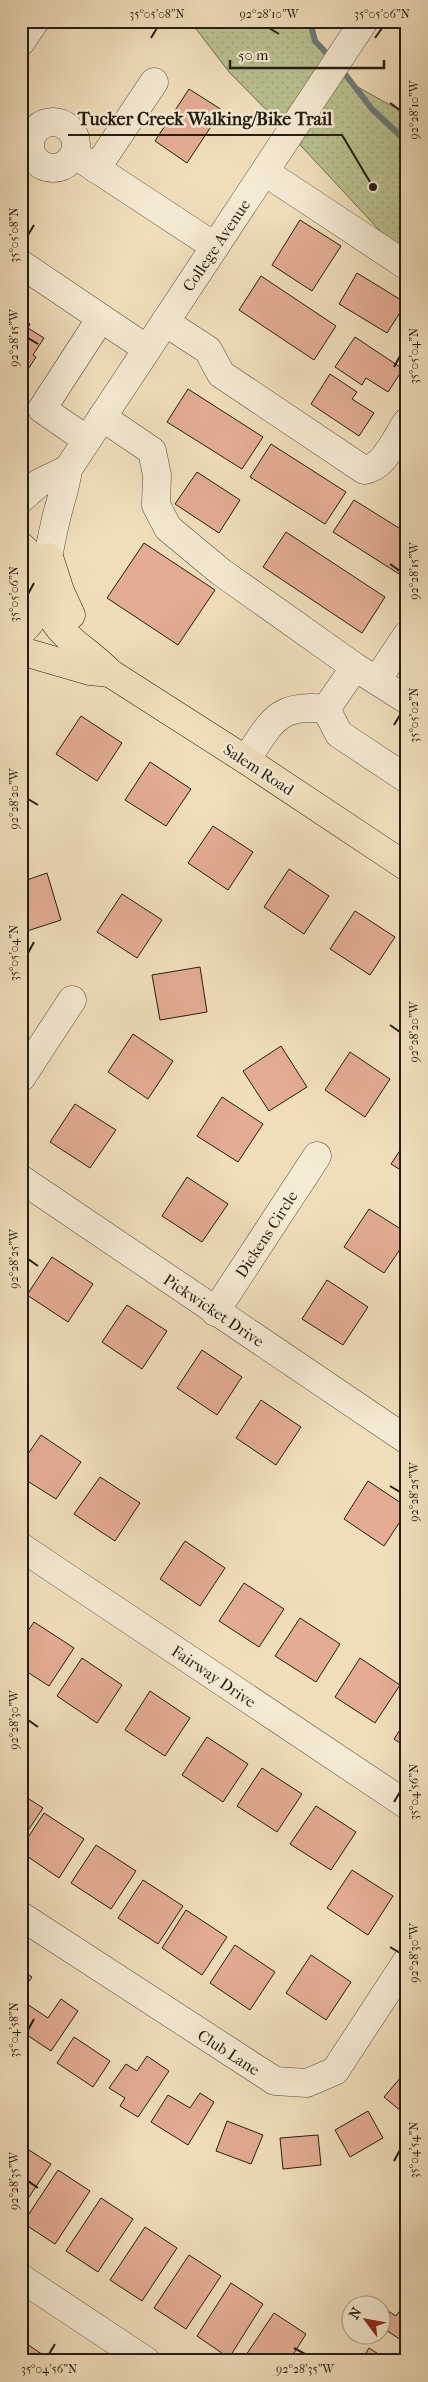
<svg xmlns="http://www.w3.org/2000/svg" width="428" height="2382" font-family="'IM FELL French Canon',serif">
<defs>
<pattern id="park-dots" width="8" height="8" patternUnits="userSpaceOnUse" patternTransform="scale(1.25)"><rect width="8" height="8" fill="#bac190"/><path d="M2 2h.1M6 6h.1" fill="none" stroke="#a0a57b" stroke-width="1.8" stroke-linecap="round"/></pattern>
</defs>
<rect width="100%" height="100%" fill="#f0debb"/>
<filter id="stains"><feTurbulence type="fractalNoise" baseFrequency=".004" numOctaves="4"/><feColorMatrix values="0 0 0 0 .2 0 0 0 0 .09 0 0 0 0 .02 0 0 0 .5 -.17"/></filter>
<radialGradient id="worn" r=".72"><stop offset=".6" stop-color="#630" stop-opacity="0"/><stop offset="1" stop-color="#630" stop-opacity=".3"/></radialGradient>
<polygon fill="url(#park-dots)" stroke="#707052" points="190,21 310,21 315,41 356,86 397,109 407,122 407,260 290,134 229,72"/>
<g fill="none" stroke-linecap="round" stroke-linejoin="round">
<g stroke="#6d7c77" stroke-width="6">
<polyline points="310,21 315,41 331,58"/>
<polyline points="341,69 372,109 407,142"/>
</g>
</g>
<g fill="#e3ac93" stroke="#251e13">
<polygon points="189,89 222,110 187,163 155,141"/>
<polygon points="300,220 341,246 312,291 272,265"/>
<polygon points="357,273 406,303 387,333 339,304"/>
<polygon points="261,276 336,326 314,360 239,310"/>
<polygon points="21,318 30,324 28,328 44,338 33,355 36,357 25,374 21,374"/>
<polygon points="355,337 403,369 388,392 366,378 362,385 335,367"/>
<polygon points="330,374 357,392 352,399 374,413 359,436 311,404"/>
<polygon points="188,389 263,437 242,469 167,422"/>
<polygon points="271,444 346,492 325,524 250,477"/>
<polygon points="197,472 240,500 219,533 175,504"/>
<polygon points="354,500 407,533 407,579 333,532"/>
<polygon points="286,532 385,597 362,633 263,567"/>
<polygon points="144,543 215,590 178,645 107,598"/>
<polygon points="81,716 122,743 97,781 56,754"/>
<polygon points="150,762 191,789 166,826 125,800"/>
<polygon points="213,826 253,852 228,890 188,863"/>
<polygon points="289,869 329,896 304,934 264,907"/>
<polygon points="47,873 61,920 21,933 21,882"/>
<polygon points="122,894 162,920 137,958 97,932"/>
<polygon points="355,911 395,937 370,975 330,949"/>
<polygon points="200,967 207,1012 160,1020 152,975"/>
<polygon points="133,1034 173,1061 148,1099 108,1072"/>
<polygon points="281,1046 307,1087 269,1111 243,1071"/>
<polygon points="350,1052 390,1079 365,1117 325,1090"/>
<polygon points="222,1097 263,1124 238,1162 197,1136"/>
<polygon points="75,1104 116,1130 90,1168 50,1142"/>
<polygon points="407,1140 407,1174 391,1164"/>
<polygon points="187,1177 228,1204 202,1242 162,1216"/>
<polygon points="369,1209 407,1233 407,1239 384,1273 344,1247"/>
<polygon points="52,1257 93,1284 68,1322 27,1295"/>
<polygon points="327,1280 368,1307 343,1345 302,1319"/>
<polygon points="127,1305 167,1331 142,1369 102,1342"/>
<polygon points="202,1350 242,1377 217,1415 177,1388"/>
<polygon points="261,1400 301,1427 276,1465 236,1438"/>
<polygon points="41,1435 81,1462 56,1499 21,1477 21,1464"/>
<polygon points="100,1477 140,1503 115,1541 74,1514"/>
<polygon points="368,1481 407,1507 407,1511 384,1546 344,1519"/>
<polygon points="185,1541 225,1568 200,1606 160,1579"/>
<polygon points="244,1583 284,1609 259,1647 219,1621"/>
<polygon points="300,1618 340,1644 316,1682 275,1656"/>
<polygon points="34,1622 74,1648 49,1686 21,1668 21,1641"/>
<polygon points="82,1658 122,1685 97,1723 57,1696"/>
<polygon points="360,1658 400,1685 375,1723 335,1697"/>
<polygon points="150,1691 190,1718 165,1756 125,1730"/>
<polygon points="407,1719 407,1748 394,1739"/>
<polygon points="207,1737 248,1764 223,1802 182,1775"/>
<polygon points="262,1768 302,1794 277,1832 237,1806"/>
<polygon points="21,1794 43,1808 21,1841"/>
<polygon points="316,1806 356,1832 331,1870 290,1844"/>
<polygon points="44,1813 84,1839 59,1878 21,1852 21,1848"/>
<polygon points="96,1845 136,1871 111,1909 71,1883"/>
<polygon points="352,1870 393,1896 368,1935 327,1908"/>
<polygon points="143,1880 183,1906 158,1944 118,1918"/>
<polygon points="186,1910 227,1937 202,1975 162,1948"/>
<polygon points="235,1945 275,1972 250,2010 210,1983"/>
<polygon points="311,1955 351,1982 326,2020 286,1993"/>
<polygon points="21,1970 32,1977 21,1993"/>
<polygon points="61,1999 78,2011 51,2051 21,2031 21,2012 27,2004 48,2018"/>
<polygon points="74,2037 110,2061 93,2087 57,2063"/>
<polygon points="147,2056 169,2071 138,2117 120,2106 125,2098 109,2088 126,2064 137,2071"/>
<polygon points="407,2070 407,2116 384,2097"/>
<polygon points="200,2093 214,2102 188,2145 151,2122 168,2095 190,2108"/>
<polygon points="368,2111 383,2138 350,2157 335,2130"/>
<polygon points="227,2121 263,2135 251,2164 216,2151"/>
<polygon points="318,2135 321,2165 283,2169 280,2138"/>
<polygon points="21,2145 51,2164 21,2209"/>
<polygon points="58,2170 90,2191 55,2244 23,2223"/>
<polygon points="101,2198 133,2219 98,2272 66,2251"/>
<polygon points="145,2227 177,2248 142,2301 110,2280"/>
<polygon points="189,2255 221,2276 186,2329 154,2308"/>
<polygon points="231,2283 263,2304 229,2358 197,2336"/>
<polygon points="407,2301 407,2344 380,2326 380,2322 388,2311 396,2316"/>
<polygon points="274,2313 306,2334 289,2361 242,2361"/>
<polygon points="24,2342 52,2361 21,2361 21,2347"/>
<polygon points="369,2348 389,2361 361,2361"/>
</g>
<g fill="none" stroke-linecap="round" stroke-linejoin="round">
<g stroke="#584e3d" stroke-width="29">
<g id="minor">
<polyline points="21,42 35,21"/>
<circle cx="53" cy="145" r="23"/>
<polyline points="74,154 214,246"/>
<polyline points="96,169 154,82"/>
<polyline points="265,172 407,266"/>
<polyline points="21,264 101,318"/>
<path d="M165,322l43,28 13,24 143,96c20,-2 32,-32 43,-48"/>
<polyline points="102,417 152,451 157,475 156,505 168,528 221,572 355,667 407,700"/>
<polyline points="87,440 42,409 101,318 147,349"/>
<polyline points="21,499 39,483 68,469"/>
<path d="M42,580c6,-20 9,-40 14,-61 4,-17 10,-32 12,-50l296,-448"/>
<polyline points="377,680 407,635"/>
<polyline points="326,709 339,734 407,779"/>
<path d="M246,760c25,-37 30,-57 80,-51l29,-42"/>
<polyline points="21,1078 72,1000"/>
<polyline points="21,1179 407,1440"/>
<polyline points="215,1312 317,1156"/>
<polyline points="21,1547 407,1805"/>
<polyline points="21,1916 275,2081 307,2083 335,2071 407,1961"/>
<polyline points="21,2278 146,2361"/>
</g>
</g>
<g stroke="#251e13" stroke-width="29">
<g id="major">
<path d="M21,546c27,24 27,63 0,86"/>
<polyline points="49,557 60,591 71,615"/>
<path d="M42,593c4,9 8,20 13,29 10,17 40,34 55,51l136,87 161,107"/>
<polyline points="21,651 90,671 110,673"/>
</g>
</g>
<use href="#minor" stroke="#f5ead3" stroke-width="28"/>
<use href="#major" stroke="#f0debb" stroke-width="28"/>
</g>
<path fill="none" stroke="#251e13" stroke-width="2" d="M269,28l10,6M151,38l6,-10M375,38l7,-10M390,103l10,7M28,235l6,-10M28,338l10,6M394,367l6,-11M390,564l10,7M28,594l6,-11M394,725l6,-10M28,799l10,6M28,953l6,-11M390,1025l10,7M28,1259l10,7M390,1486l10,6M28,1720l10,7M394,1802l6,-10M390,1947l10,6M28,2030l6,-11M394,2161l6,-11M28,2181l10,7M294,2348l11,6M49,2354l6,-10"/>
<g text-anchor="middle" stroke-width="5" stroke-linejoin="round" paint-order="stroke">
<g font-size="16" fill="#251e13" stroke="#f5ead3">
<text transform="translate(216 245) rotate(-56)" y="6">College Avenue</text>
<text transform="translate(259 769) rotate(33)" y="6">Salem Road</text>
<text transform="translate(266 1234) rotate(-57)" y="6">Dickens Circle</text>
<text transform="translate(214 1310) rotate(34)" y="6">Pickwicket Drive</text>
<text transform="translate(214 1676) rotate(34)" y="6">Fairway Drive</text>
<text transform="translate(229 2052) rotate(33)" y="6">Club Lane</text>
</g>
</g>
<path fill="none" stroke="#251e13" stroke-width="2" d="M373 187L342 135H68"/>
<circle fill="#251e13" stroke="#f5ead3" stroke-width="2" cx="373" cy="187" r="5"/>
<g font-size="18" text-anchor="middle" font-weight="bold" fill="#251e13" stroke="#f5ead3" stroke-width="5" stroke-linejoin="round" paint-order="stroke">
<text x="205" y="125">Tucker Creek Walking/Bike Trail</text>
</g>
<rect width="428" height="2382" fill="none" stroke="#f0debb" stroke-width="55"/>
<g transform="translate(366 2320) rotate(302)"><circle r="24" fill="#f5ead3" stroke="#a29886"/>
<path d="M0-4L9 19L0 12L-9 19Z" fill="#8f2418"/>
<text y="-8" font-size="14" font-weight="bold" text-anchor="middle" fill="#251e13">N</text>
</g>
<path d="M230 60v8h154v-8" fill="none" stroke="#251e13" stroke-width="2.5"/>
<text x="238" y="60" font-size="15" fill="#251e13" stroke="#f5ead3" stroke-width="4" paint-order="stroke">50 m</text>
<rect x="28" y="28" width="372" height="2326" fill="none" stroke="#251e13" stroke-width="2"/>
<g font-size="12" text-anchor="middle" fill="#251e13">
<text x="157" y="18">35°05'08"N</text>
<text x="269" y="18">92°28'10"W</text>
<text x="382" y="18">35°05'06"N</text>
<text transform="translate(414 110) rotate(-90)" y="4">92°28'10"W</text>
<text transform="translate(14 235) rotate(-90)" y="4">35°05'08"N</text>
<text transform="translate(14 338) rotate(-90)" y="4">92°28'15"W</text>
<text transform="translate(414 356) rotate(-90)" y="4">35°05'04"N</text>
<text transform="translate(414 571) rotate(-90)" y="4">92°28'15"W</text>
<text transform="translate(14 594) rotate(-90)" y="4">35°05'06"N</text>
<text transform="translate(414 715) rotate(-90)" y="4">35°05'02"N</text>
<text transform="translate(14 799) rotate(-90)" y="4">92°28'20"W</text>
<text transform="translate(14 953) rotate(-90)" y="4">35°05'04"N</text>
<text transform="translate(414 1032) rotate(-90)" y="4">92°28'20"W</text>
<text transform="translate(14 1259) rotate(-90)" y="4">92°28'25"W</text>
<text transform="translate(414 1492) rotate(-90)" y="4">92°28'25"W</text>
<text transform="translate(14 1720) rotate(-90)" y="4">92°28'30"W</text>
<text transform="translate(414 1792) rotate(-90)" y="4">35°04'56"N</text>
<text transform="translate(414 1953) rotate(-90)" y="4">92°28'30"W</text>
<text transform="translate(14 2030) rotate(-90)" y="4">35°04'58"N</text>
<text transform="translate(414 2150) rotate(-90)" y="4">35°04'54"N</text>
<text transform="translate(14 2181) rotate(-90)" y="4">92°28'35"W</text>
<text x="49" y="2373">35°04'56"N</text>
<text x="305" y="2373">92°28'35"W</text>
</g>
<rect width="100%" height="100%" filter="url(#stains)"/>
<rect width="100%" height="100%" fill="url(#worn)"/>
</svg>
